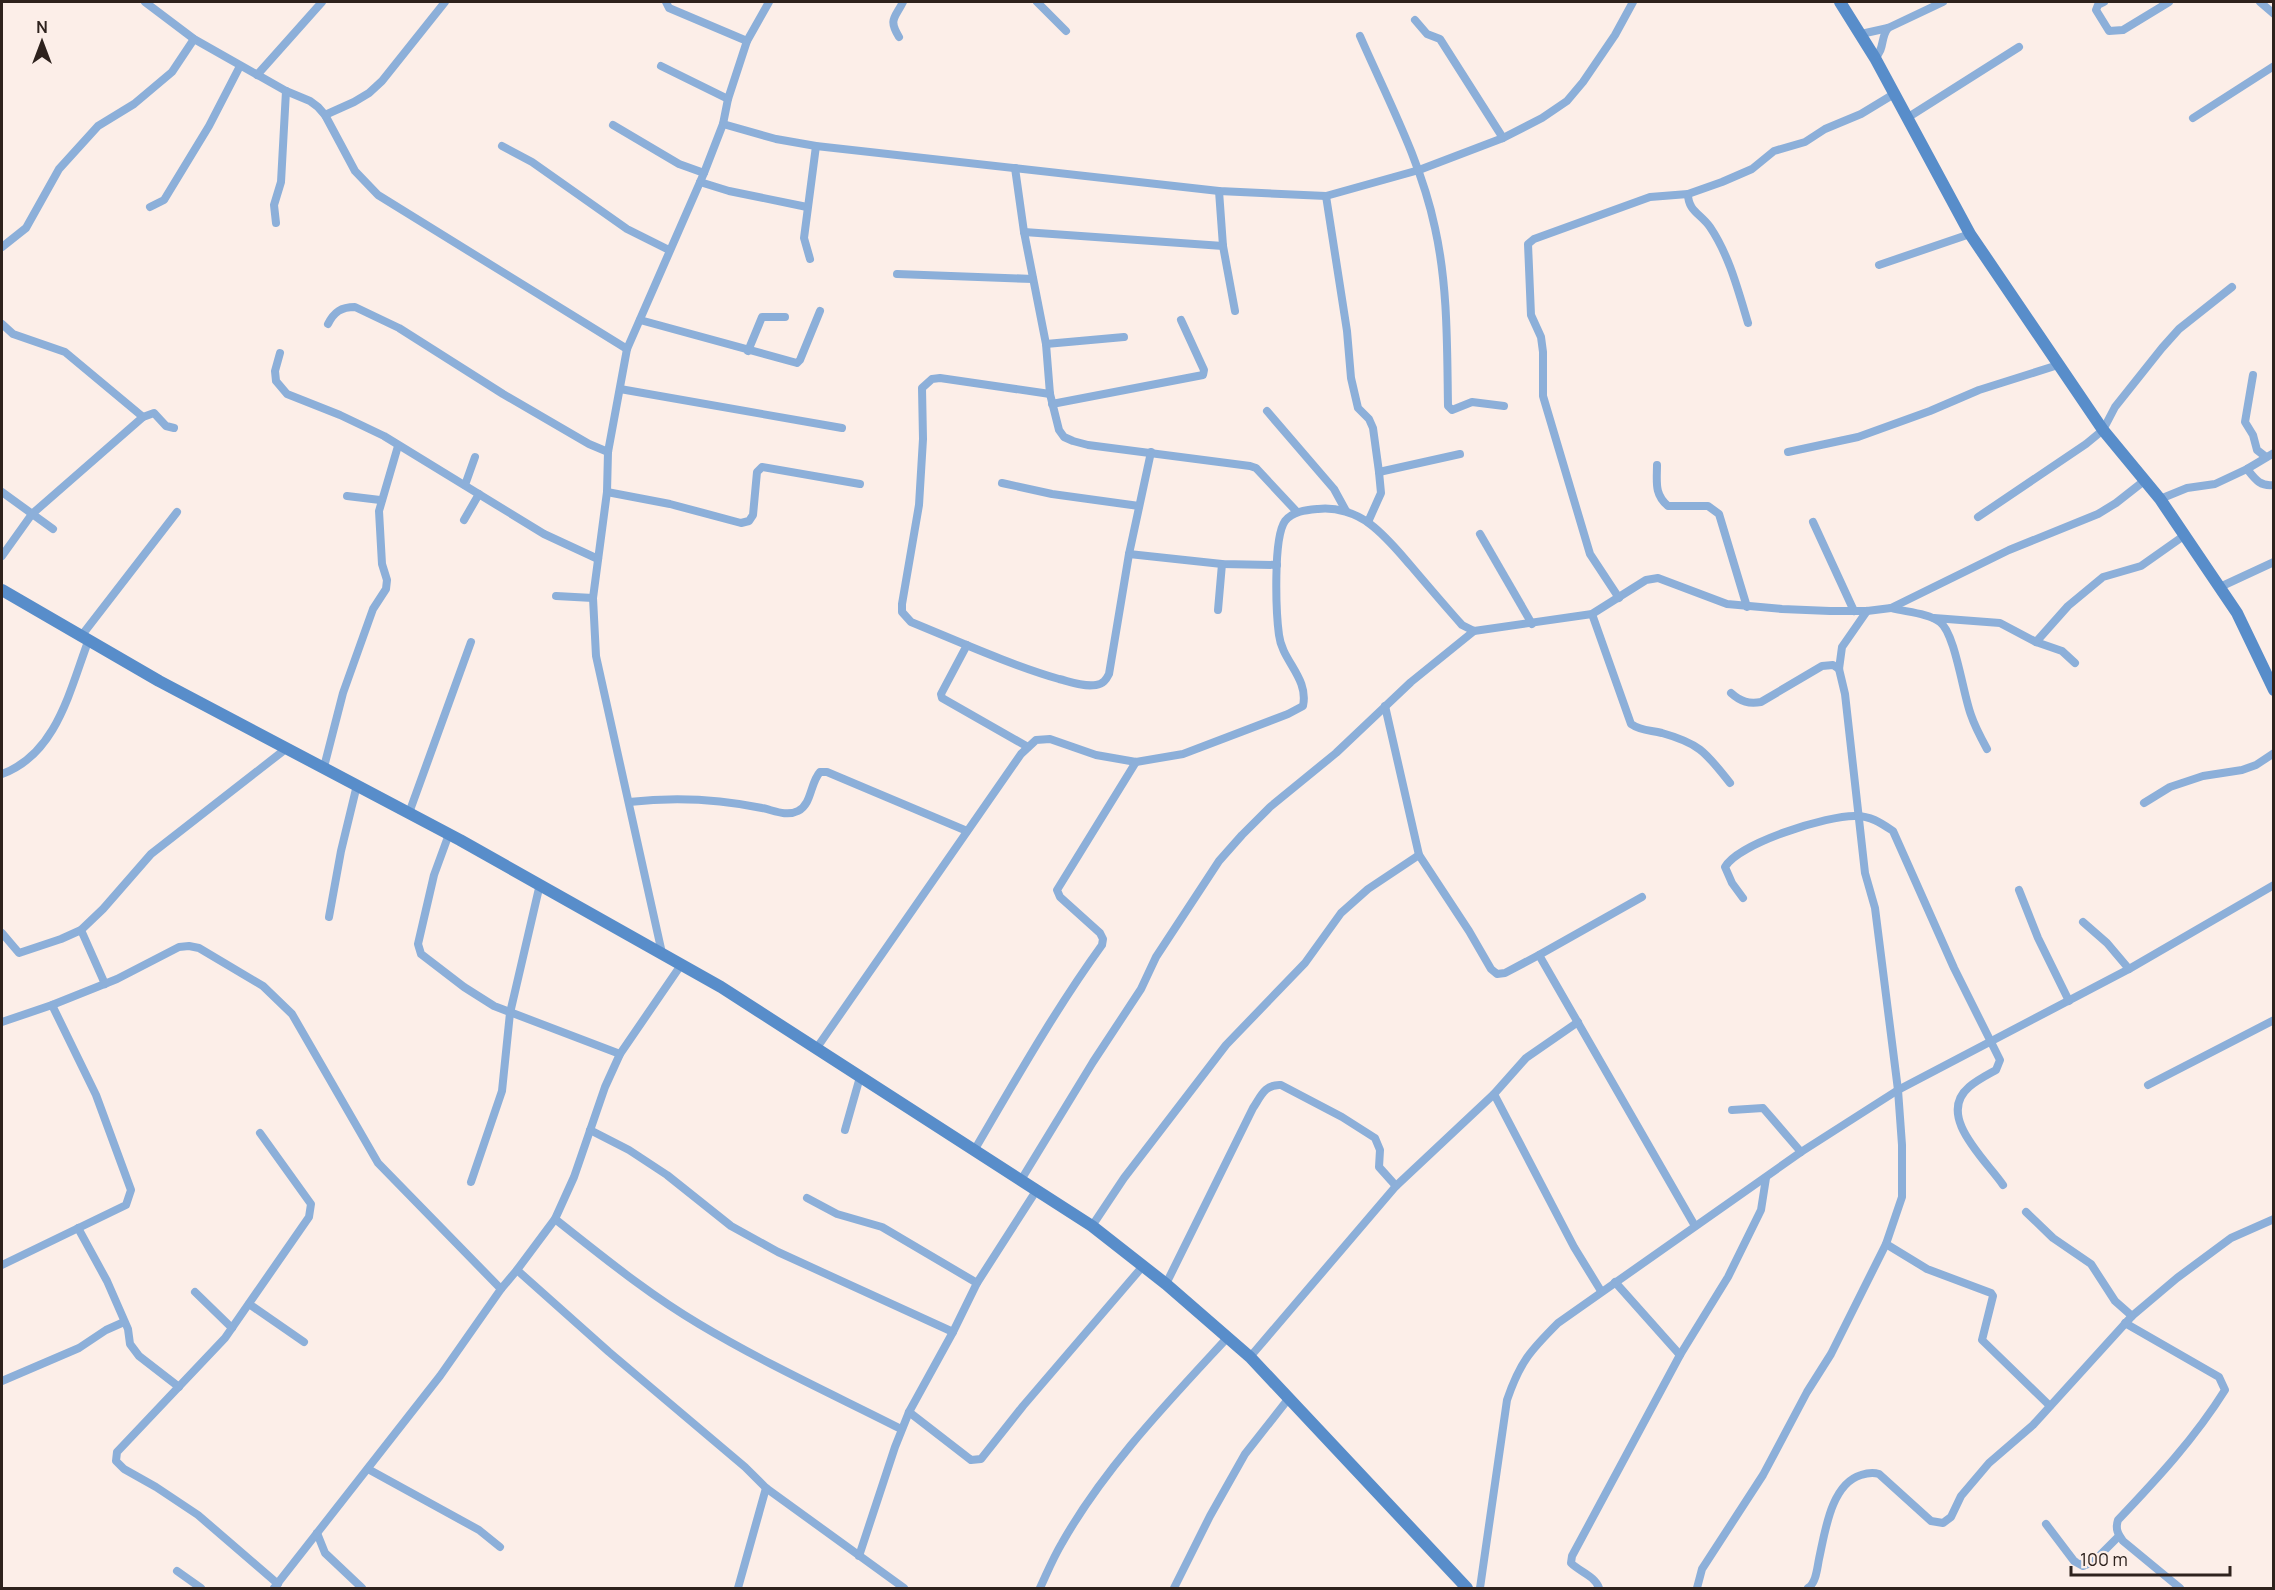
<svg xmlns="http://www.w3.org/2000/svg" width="2275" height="1590" font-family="Manrope,sans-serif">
<rect width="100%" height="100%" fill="#fceee8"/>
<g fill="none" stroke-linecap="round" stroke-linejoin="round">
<g stroke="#8cafd9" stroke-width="8">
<polyline points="145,2 194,39 286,91 310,101 318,107 325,115 355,171 378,195 627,349"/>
<polyline points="666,2 669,8 747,41"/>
<polyline points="1037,2 1066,31"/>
<polyline points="2104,2 2098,5 2096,10 2109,31 2123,30 2169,2"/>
<polyline points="2260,2 2274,14"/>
<polyline points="1415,20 1427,34 1440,39 1503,138"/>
<polyline points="1861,34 1888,28 1943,2"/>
<path d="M1360,36c27,62 61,125 75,192 13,58 12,119 13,178l4,4 20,-8 32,4"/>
<path d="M899,37c-11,-18 -4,-19 4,-35"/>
<path d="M1875,58c10,-9 5,-20 13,-30"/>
<polyline points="661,66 728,99"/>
<polyline points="257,75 322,2"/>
<polyline points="325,115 354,102 369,93 382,81 445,2"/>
<polyline points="1907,118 2019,47"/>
<polyline points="2193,118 2274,66"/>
<polyline points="723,124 776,139 816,146 1219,191 1326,196 1419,170 1503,138 1542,118 1567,101 1583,82 1615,35 1633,2"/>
<polyline points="613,125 679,164 704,173"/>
<polyline points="502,146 532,162 627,229 669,250"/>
<polyline points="1015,168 1024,232 1046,344 1050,394 1059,430 1064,437 1073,441 1088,445 1250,466 1256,468 1297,512"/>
<polyline points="700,182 729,191 807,207"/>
<polyline points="1219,191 1223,246 1235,311"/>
<path d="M1688,194c0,17 13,20 22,33 19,28 28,63 38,96"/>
<polyline points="1326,196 1347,331 1351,378 1358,408 1369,419 1373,428 1379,472 1381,493 1368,522"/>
<polyline points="150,207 164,200 209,126 240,66"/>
<polyline points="276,223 274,205 281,182 286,91"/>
<polyline points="1024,232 1223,246"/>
<polyline points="2,247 26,228 59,169 98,126 134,104 172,72 194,39"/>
<polyline points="810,259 804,238 816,146"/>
<polyline points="1879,265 1970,234"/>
<polyline points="897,274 1033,279"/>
<polyline points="640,320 797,363 800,360 820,311"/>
<polyline points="2,324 13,334 65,352 143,417"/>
<path d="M328,324c6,-12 13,-17 27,-17l44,21 104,66 86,50 19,8"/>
<polyline points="1046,344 1124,337"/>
<polyline points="748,351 762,317 785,317"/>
<polyline points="280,353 275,371 276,381 287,394 340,415 384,436 544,534 598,559"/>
<polyline points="2253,375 2245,422 2253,435 2257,450 2266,457"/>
<polyline points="620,389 842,428"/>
<path d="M1050,394l-110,-16 -8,1 -10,9 1,51 -4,66 -17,99v8l9,10c49,20 97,42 148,57 12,3 24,8 37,6 7,-1 10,-5 13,-11l20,-120 22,-102"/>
<polyline points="1052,404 1203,375 1204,370 1181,320"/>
<polyline points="1267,411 1334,489 1346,511"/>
<polyline points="1788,452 1858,437 1930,411 1979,390 2058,365"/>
<path d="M1657,465c0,17 -3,29 11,41h40l11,8 28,93"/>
<path d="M2247,469c8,10 13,18 27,16"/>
<polyline points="1379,472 1460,454"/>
<polyline points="1002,483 1052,494 1139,506"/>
<polyline points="465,485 475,457"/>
<polyline points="2,492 53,529"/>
<polyline points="607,492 670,504 741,523 749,521 753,515 757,472 762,467 860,484"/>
<polyline points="347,496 380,500"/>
<polyline points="2160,499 2187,488 2215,484 2247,469 2274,453"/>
<polyline points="1978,517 2086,444 2103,430 2115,407 2162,348 2179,329 2232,287"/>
<polyline points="464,520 479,494"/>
<polyline points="1813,522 1854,611"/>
<polyline points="1480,534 1532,624"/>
<polyline points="1129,554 1222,564 1277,565"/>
<polyline points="2,556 32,514 143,417 154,413 166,426 174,428"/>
<polyline points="2220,587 2274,562"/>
<polyline points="556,596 593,598"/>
<polyline points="1619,598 1590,554 1543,396 1543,352 1541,337 1531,315 1528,244 1534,239 1650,197 1688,194 1722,182 1752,169 1774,151 1805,142 1825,129 1861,114 1894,94"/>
<path d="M1891,608c15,4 37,5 49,14 15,11 23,72 31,93 4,12 10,23 16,34"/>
<polyline points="1218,610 1222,564"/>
<path d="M1592,614l39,110c10,7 19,6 31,9 39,11 44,20 68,50"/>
<polyline points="1934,618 2000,623 2036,642 2062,651 2075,663"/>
<polyline points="82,635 177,512"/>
<polyline points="2036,642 2068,606 2103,577 2141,566 2185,535"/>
<polyline points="967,645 941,694 942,698 1028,747"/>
<path d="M1731,693c10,9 18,11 30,9l61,-36 11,-1 6,4"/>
<polyline points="1385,706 1419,855 1469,931 1491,969 1497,974 1505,973 1539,955 1642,897"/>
<polyline points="324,767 343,693 373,609 386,589 387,580 382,564 379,511 398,446"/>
<path d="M2,774c55,-20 68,-85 87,-135"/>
<path d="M629,802c43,-5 90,-3 133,6 11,2 24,9 36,3 14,-7 12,-28 22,-39h7l140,59"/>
<polyline points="2144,803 2170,787 2203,776 2242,770 2256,765 2274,753"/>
<polyline points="409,813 471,642"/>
<polyline points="449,834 434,875 418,944 421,954 464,987 494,1006 620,1054"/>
<polyline points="2019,890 2038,938 2069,1001"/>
<path d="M1743,898l-11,-15 -7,-16c14,-24 103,-52 131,-51 15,0 25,7 37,15l61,137 46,92 -4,10c-9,5 -19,10 -27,17 -34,29 18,74 34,98"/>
<polyline points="329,917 341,851 357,785"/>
<polyline points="2083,922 2107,943 2129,969"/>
<polyline points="81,930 105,984"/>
<polyline points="2,933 19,953 61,939 81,930 103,909 151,854 287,748"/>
<polyline points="662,953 596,656 593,598 607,492 608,452 627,349 704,173 723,124 728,99 747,41 769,2"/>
<polyline points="1539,955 1695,1226"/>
<polyline points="2,1022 52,1005 117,979 179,947 189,946 199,948 263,986 292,1014 378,1163 501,1289"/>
<path d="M816,1049l205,-295 15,-14 14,-1 46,16 40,7 47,-8 105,-40 15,-8c6,-28 -21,-45 -24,-71 -3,-22 -6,-97 6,-114 8,-10 22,-11 33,-12 18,-2 38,4 52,15 16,12 28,27 41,42 17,20 34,40 51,59l12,6 118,-17 54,-34 12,-2 69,26 55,5 48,2h37l24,-3 118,-58 89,-36 18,-11 28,-22"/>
<polyline points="2148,1085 2274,1020"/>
<polyline points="1494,1094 1574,1247 1601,1291"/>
<polyline points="1732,1110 1763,1108 1801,1152"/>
<polyline points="590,1130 629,1150 667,1175 731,1226 778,1252 953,1332"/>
<polyline points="845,1130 860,1077"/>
<polyline points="260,1133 311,1204 309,1217 225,1338 117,1452 116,1461 124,1469 156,1487 198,1515 278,1584"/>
<path d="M975,1149c41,-70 80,-139 127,-204l1,-6 -3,-6 -40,-36 -3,-7 79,-128"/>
<polyline points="1021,1180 1093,1062 1141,989 1156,957 1219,861 1242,835 1270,807 1336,753 1411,682 1474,631"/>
<polyline points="471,1182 502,1091 510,1013 540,884"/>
<polyline points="807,1198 837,1214 882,1227 977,1283"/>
<polyline points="2026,1212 2053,1238 2091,1264 2115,1301 2132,1316"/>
<path d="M555,1219c47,37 93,75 144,105 65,39 135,71 202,105"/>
<polyline points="1092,1226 1124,1178 1226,1045 1305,963 1341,913 1368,889 1419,855"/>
<polyline points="78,1228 107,1281 128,1329 130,1344 139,1356 179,1387"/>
<polyline points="1886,1244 1927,1269 1991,1293 1993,1296 1982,1340 2050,1406"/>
<polyline points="2,1265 126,1205 131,1190 96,1095 52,1005"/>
<polyline points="517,1270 609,1352 745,1467 766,1488 904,1588"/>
<polyline points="1615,1282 1680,1355"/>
<path d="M1166,1284l87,-176c8,-12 12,-24 28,-23l61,32 33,21 5,12 -1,17 17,19"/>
<polyline points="195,1292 232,1328"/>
<polyline points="249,1304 304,1342"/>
<path d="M2125,1323l94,54 6,13c-30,48 -68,89 -107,130 -3,9 0,14 5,21l57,47"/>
<polyline points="1250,1357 1396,1186 1494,1094 1526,1058 1578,1022"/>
<polyline points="2,1381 79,1348 106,1330 124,1322"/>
<polyline points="909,1412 971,1460 981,1459 1023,1406 1143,1266"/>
<polyline points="368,1469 479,1530 500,1547"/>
<polyline points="2046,1524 2074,1561 2083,1566 2093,1562 2119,1536"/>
<polyline points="317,1533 325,1553 362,1588"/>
<polyline points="859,1556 895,1447 909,1412 953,1332 977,1283 1036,1191"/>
<polyline points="177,1571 201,1588"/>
<polyline points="274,1588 440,1376 501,1289 517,1270 555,1219 574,1177 605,1087 620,1054 681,965"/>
<polyline points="738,1588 766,1488"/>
<path d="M1040,1588c7,-15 13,-30 22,-45 43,-76 107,-142 166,-206"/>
<polyline points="1174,1588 1210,1516 1245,1454 1289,1398"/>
<path d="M1480,1588l27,-188c13,-38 23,-49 51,-77l243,-171 97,-62 231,-121 145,-84"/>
<path d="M1599,1588c-4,-12 -19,-16 -28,-25l1,-7 108,-201 48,-78 33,-67 5,-32"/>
<polyline points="1697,1588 1702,1569 1763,1475 1807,1392 1831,1354 1886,1244 1902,1197 1902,1145 1898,1090 1875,908 1865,873 1845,694 1839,669 1842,647 1867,611"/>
<path d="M1808,1588c8,-5 9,-19 11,-29 6,-27 12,-75 42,-84 6,-2 12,-3 18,-1l52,47 12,2 8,-6 10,-21 28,-33 44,-38 99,-109 45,-38 54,-40 43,-19"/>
</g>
<g stroke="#588dca" stroke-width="12">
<polyline points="1840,2 1875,58 1970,234 2103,430 2160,499 2237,613 2274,690"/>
<polyline points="2,590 159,681 460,840 721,987 1092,1226 1166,1284 1250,1357 1467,1588"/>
</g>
</g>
<rect width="2275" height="1590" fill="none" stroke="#2e221d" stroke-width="6"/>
<g transform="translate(42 42)" stroke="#fceee8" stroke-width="4.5" paint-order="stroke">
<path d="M0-4.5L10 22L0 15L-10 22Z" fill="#2e221d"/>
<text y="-9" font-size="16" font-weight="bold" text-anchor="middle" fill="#2e221d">N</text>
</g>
<path d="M2071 1566v9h159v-9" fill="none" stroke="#2e221d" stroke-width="3"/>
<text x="2080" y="1566" font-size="18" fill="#2e221d" stroke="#fceee8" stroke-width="4.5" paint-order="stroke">100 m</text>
</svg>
